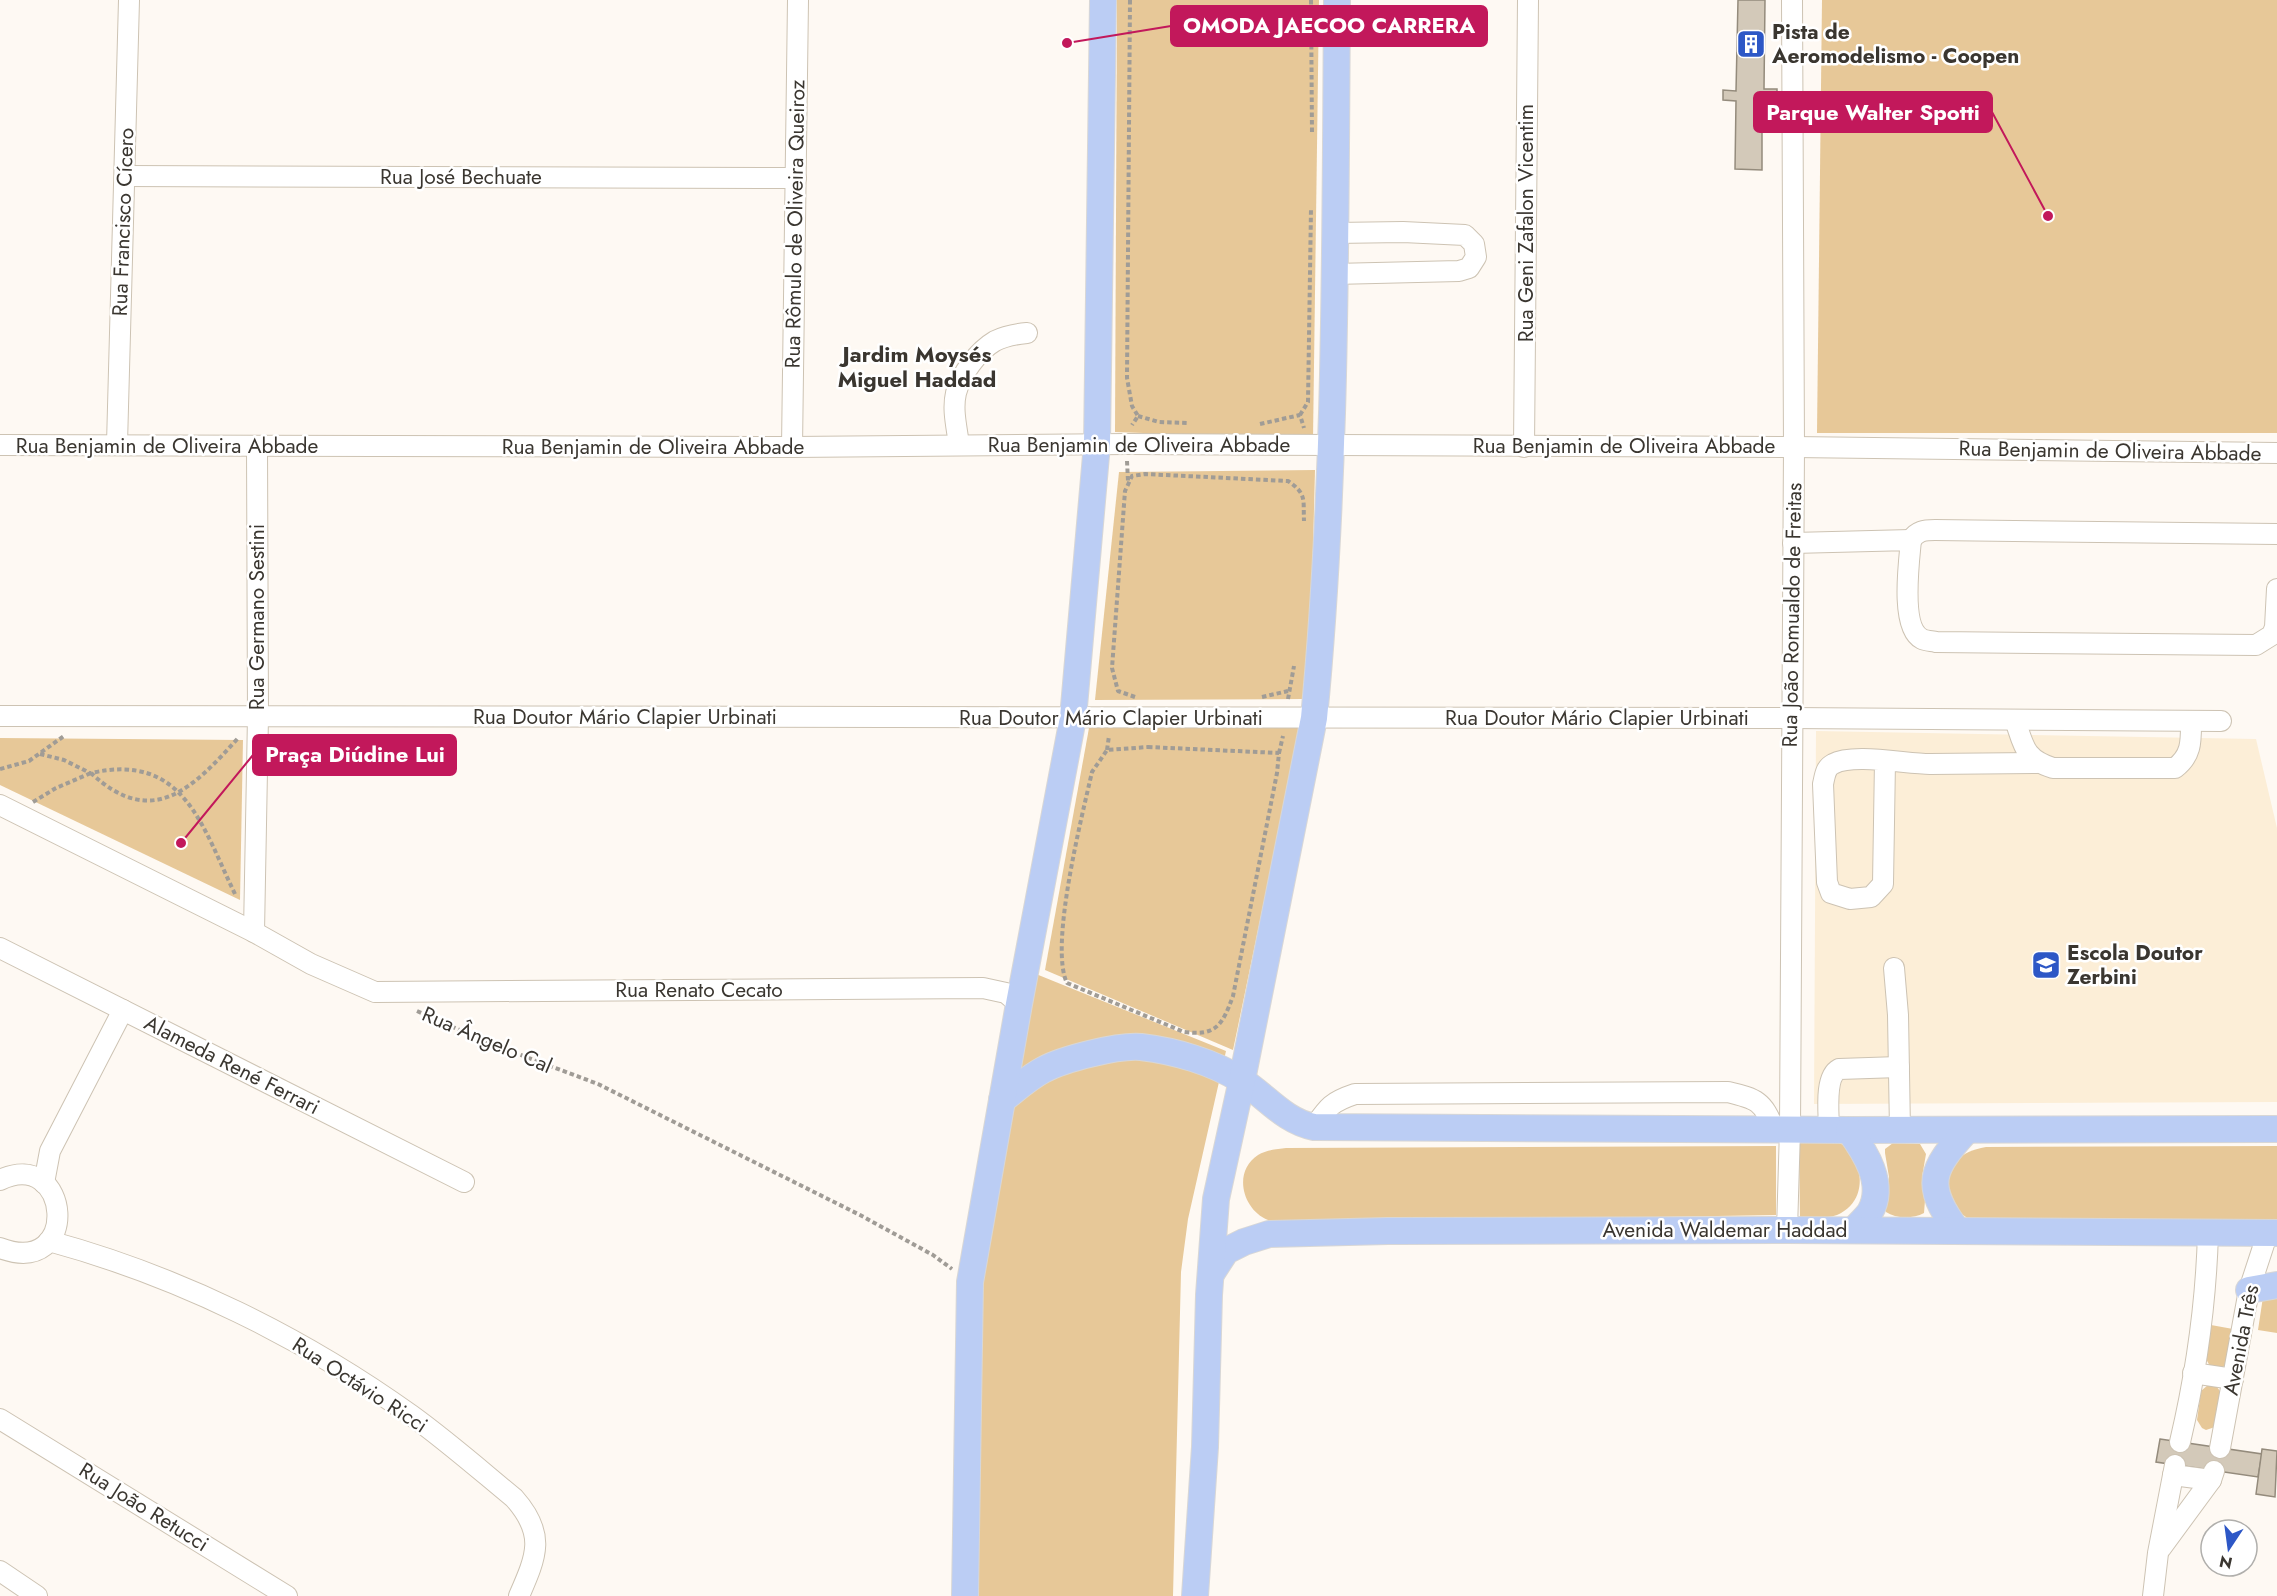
<svg xmlns="http://www.w3.org/2000/svg" width="2277" height="1596" font-family="Jost,sans-serif">
<rect width="100%" height="100%" fill="#fef9f3"/>
<polygon fill="#fceed7" points="1816,731 2256,739 2277,828 2277,1102 1814,1104"/>
<g fill="#e7c898">
<polygon points="1117,0 1319,0 1313,439 1115,432"/>
<polygon points="1822,0 2277,0 2277,433 1817,433"/>
<polygon points="1315,470 1310,664 1302,699 1095,700 1119,472"/>
<polygon points="1301,724 1233,1050 1045,970 1089,728"/>
<polygon points="0,738 243,740 240,900 0,785"/>
<polygon points="1036,974 1226,1051 1188,1219 1181,1272 1173,1596 972,1596 978,1273"/>
<path d="M1799,1141c14,0 34,-3 46,5 7,4 9,12 12,19 7,20 1,41 -20,50 -11,4 -26,2 -37,2z"/>
<path d="M1893,1143l27,1 6,10 -4,23 3,23 -1,13c-11,6 -28,6 -38,-1l-2,-5 5,-30 -4,-24v-4z"/>
<path d="M1776,1146v69l-474,8c-11,0 -24,1 -34,-3 -25,-10 -36,-48 -10,-65 8,-5 19,-6 28,-7z"/>
<path d="M2277,1146v76l-307,-2 -11,-8 -12,-22c4,-27 11,-38 39,-43z"/>
<polygon points="2277,1296 2277,1333 2258,1330 2263,1297"/>
<polygon points="2211,1325 2233,1329 2227,1363 2221,1369 2211,1368 2206,1359"/>
<polygon points="2208,1385 2217,1387 2222,1394 2215,1427 2206,1430 2202,1428 2197,1420 2201,1391"/>
</g>
<g fill="#d3c9b9" stroke="#948b7c" stroke-width="1.5">
<polygon points="1738,0 1765,0 1764,89 1777,89 1777,114 1762,113 1762,170 1735,169 1736,101 1723,100 1723,90 1736,91"/>
<polygon points="2160,1439 2262,1454 2258,1477 2156,1462"/>
<polygon points="2262,1449 2277,1451 2275,1497 2256,1494"/>
</g>
<g fill="none" stroke-linecap="round" stroke-linejoin="round">
<g stroke="#cdc3b3" stroke-width="22">
<g id="minor">
<polyline points="125,176 796,178"/>
<polyline points="1334,274 1459,271 1469,268 1476,257 1474,244 1465,235 1403,232 1335,233"/>
<polyline points="117,444 129,0"/>
<polyline points="0,445 792,447 1128,444 1794,447 2277,453"/>
<path d="M959,445c-2,-17 -7,-35 -3,-52 5,-19 22,-42 39,-52 10,-5 21,-7 32,-8"/>
<polyline points="792,447 798,0"/>
<polyline points="1524,447 1528,0"/>
<path d="M1911,540c6,-9 13,-10 24,-10l342,4"/>
<path d="M1793,543l118,-3c-2,22 -11,88 11,99 4,2 10,2 14,3l320,3 16,-10 3,-8 2,-38"/>
<polyline points="0,716 1791,718 2221,721"/>
<path d="M2015,720c9,26 9,39 38,48h122c17,-13 16,-27 16,-47"/>
<path d="M1885,761l-2,123 -12,13 -21,2 -19,-6 -4,-11 -4,-98c2,-8 2,-16 10,-20 20,-11 73,0 97,0 36,0 72,-1 107,-1"/>
<polyline points="0,805 254,932 311,964 375,992 983,988 1006,993 1019,1004"/>
<polyline points="254,932 258,716 257,446"/>
<polyline points="0,948 464,1182"/>
<polyline points="1894,968 1898,1015 1900,1130"/>
<path d="M1314,1127c14,-20 17,-25 41,-33l373,-2c29,7 35,9 46,37"/>
<path d="M1829,1130c0,-16 -5,-53 10,-61l60,-2"/>
<path d="M0,1180c71,-34 82,99 0,68"/>
<polyline points="44,1183 50,1151 123,1010"/>
<polyline points="1787,1230 1790,1129 1794,447 1792,0"/>
<path d="M49,1241c129,35 253,96 362,174 36,26 69,55 103,83 32,36 23,57 5,98"/>
<polyline points="2193,1373 2233,1379"/>
<polyline points="0,1419 287,1596"/>
<path d="M2180,1442c16,-68 26,-139 28,-209"/>
<polyline points="2220,1448 2249,1290 2268,1232"/>
<polyline points="2173,1475 2211,1480"/>
<polyline points="2161,1548 2211,1480 2214,1471"/>
<polyline points="0,1571 37,1596"/>
<polyline points="2153,1596 2158,1553 2175,1465"/>
</g>
</g>
<g stroke="#d8d7d6" stroke-width="28">
<g id="major">
<path d="M1002,1100c13,-10 26,-22 41,-30 20,-11 75,-25 98,-23 34,4 72,15 100,33 25,16 43,41 73,47l535,3 428,-1"/>
<path d="M1849,1130c16,22 37,54 21,82 -4,6 -11,12 -16,18"/>
<path d="M1957,1230c-34,-45 -26,-61 10,-100"/>
<polyline points="1211,1274 1226,1251 1244,1242 1269,1234 1388,1231 1787,1230 2277,1233"/>
<polyline points="2249,1290 2277,1285"/>
<polyline points="965,1596 970,1282 1019,1004 1073,718 1097,444 1103,0"/>
<path d="M1195,1596l10,-149 4,-152 7,-96 26,-119 72,-362c23,-239 21,-478 23,-718"/>
</g>
</g>
<g stroke="#a09c96" stroke-width="4" stroke-dasharray="4.5 3" stroke-linecap="butt">
<polyline points="1130,0 1127,378 1132,406 1138,416 1132,425"/>
<polyline points="1311,0 1312,134"/>
<polyline points="1300,415 1308,402 1311,208"/>
<polyline points="1138,416 1159,422 1187,423"/>
<polyline points="1260,424 1300,415 1304,428"/>
<polyline points="1127,461 1128,481"/>
<path d="M1135,697l-17,-6 -6,-23 13,-177 7,-15 13,-2 143,7c19,13 15,18 16,40"/>
<polyline points="1262,697 1288,691"/>
<polyline points="1288,699 1294,666"/>
<path d="M1148,747l131,6 -2,20 -44,223c-11,30 -17,40 -49,36l-117,-49c-18,-37 15,-167 25,-211l15,-22z"/>
<polyline points="1107,750 1109,736"/>
<polyline points="1279,753 1283,736"/>
<polyline points="40,754 64,760 90,773"/>
<polyline points="0,769 29,761 64,736"/>
<polyline points="33,802 56,788 91,773"/>
<path d="M235,894c-33,-68 -51,-142 -144,-121 62,58 103,14 148,-36"/>
<polyline points="417,1011 489,1043 598,1084 860,1215 933,1255 952,1269"/>
</g>
<use href="#minor" stroke="#fff" stroke-width="20"/>
<use href="#major" stroke="#bbcdf4" stroke-width="26"/>
</g>
<defs>
<g id="building-square" transform="scale(1.5)"><rect x="-9" y="-9" width="18" height="18" rx="4" fill="#2d57c6" stroke="#fff"/><path d="M-4-6H4V6H1V3H-1V6H-4ZM-2.5-4.3h1.7v1.8h-1.7ZM.8-4.3h1.7v1.8H.8ZM-2.5-1h1.7V.8h-1.7ZM.8-1h1.7V.8H.8Z" fill="#fff"/></g>
<g id="school-square" transform="scale(1.5)"><rect x="-9" y="-9" width="18" height="18" rx="4" fill="#2d57c6" stroke="#fff"/><path d="M0-5L7-2L0 1L-7-2ZM-4 1L0 2.5L4 1V4Q0 6-4 4Z" fill="#fff"/></g>
</defs>
<g fill-rule="evenodd">
<use href="#building-square" x="1751" y="44"/>
<use href="#school-square" x="2046" y="965"/>
</g>
<g text-anchor="middle" stroke-width="5" stroke-linejoin="round" paint-order="stroke">
<g font-size="21" font-weight="bold" fill="#3a3630" stroke="#fff" text-anchor="start">
<text x="1772" y="39">Pista de<tspan x="1772" dy="24">Aeromodelismo - Coopen</tspan></text>
<text x="2067" y="960">Escola Doutor<tspan x="2067" dy="24">Zerbini</tspan></text>
</g>
<g font-size="21" fill="#3a3630" stroke="#fff">
<text x="461" y="184">Rua José Bechuate</text>
<text transform="translate(123 222) rotate(-88)" y="7">Rua Francisco Cícero</text>
<text transform="translate(1526 223) rotate(-90)" y="7">Rua Geni Zafalon Vicentim</text>
<text transform="translate(795 224) rotate(-89)" y="7">Rua Rômulo de Oliveira Queiroz</text>
<text x="1139" y="452">Rua Benjamin de Oliveira Abbade</text>
<text x="167" y="453">Rua Benjamin de Oliveira Abbade</text>
<text x="1624" y="453">Rua Benjamin de Oliveira Abbade</text>
<text x="653" y="454">Rua Benjamin de Oliveira Abbade</text>
<text transform="translate(2110 451) rotate(1)" y="7">Rua Benjamin de Oliveira Abbade</text>
<text transform="translate(1792 615) rotate(-89)" y="7">Rua João Romualdo de Freitas</text>
<text transform="translate(257 617) rotate(-90)" y="7">Rua Germano Sestini</text>
<text x="625" y="724">Rua Doutor Mário Clapier Urbinati</text>
<text x="1111" y="725">Rua Doutor Mário Clapier Urbinati</text>
<text x="1597" y="725">Rua Doutor Mário Clapier Urbinati</text>
<text x="699" y="997">Rua Renato Cecato</text>
<text transform="translate(487 1040) rotate(23)" y="7">Rua Ângelo Cal</text>
<text transform="translate(232 1065) rotate(27)" y="7">Alameda René Ferrari</text>
<text x="1725" y="1237">Avenida Waldemar Haddad</text>
<text transform="translate(2241 1340) rotate(-79)" y="7">Avenida Três</text>
<text transform="translate(360 1385) rotate(33)" y="7">Rua Octávio Ricci</text>
<text transform="translate(144 1507) rotate(32)" y="7">Rua João Retucci</text>
</g>
<g font-size="22" font-weight="bold" fill="#3a3630" stroke="#fff">
<text x="917" y="362">Jardim Moysés<tspan x="917" dy="25">Miguel Haddad</tspan></text>
</g>
</g>
<path fill="none" stroke="#c2185b" stroke-width="2" d="M1067 43L1171 26M2048 216L1992 112M181 843L253 755"/>
<g fill="#c2185b" stroke="#fff" stroke-width="2">
<circle cx="1067" cy="43" r="6"/>
<circle cx="2048" cy="216" r="6"/>
<circle cx="181" cy="843" r="6"/>
</g>
<g fill="#c2185b" stroke="#c2185b" stroke-width="2">
<rect x="1171" y="6" width="316" height="40" rx="6"/>
<rect x="1754" y="92" width="238" height="40" rx="6"/>
<rect x="253" y="735" width="203" height="40" rx="6"/>
</g>
<g font-size="22" text-anchor="middle" font-weight="bold" fill="#fff">
<text x="1329" y="33">OMODA JAECOO CARRERA</text>
<text x="1873" y="120">Parque Walter Spotti</text>
<text x="355" y="762">Praça Diúdine Lui</text>
</g>
<g transform="translate(2229 1548) rotate(193)"><circle r="28" fill="#ffffff" stroke="#b0afac" stroke-width="1.5"/>
<path d="M0-4.5L10 22L0 15L-10 22Z" fill="#2d57c6"/>
<text y="-9" font-size="16" font-weight="bold" text-anchor="middle" fill="#3a3630">N</text>
</g>
</svg>
